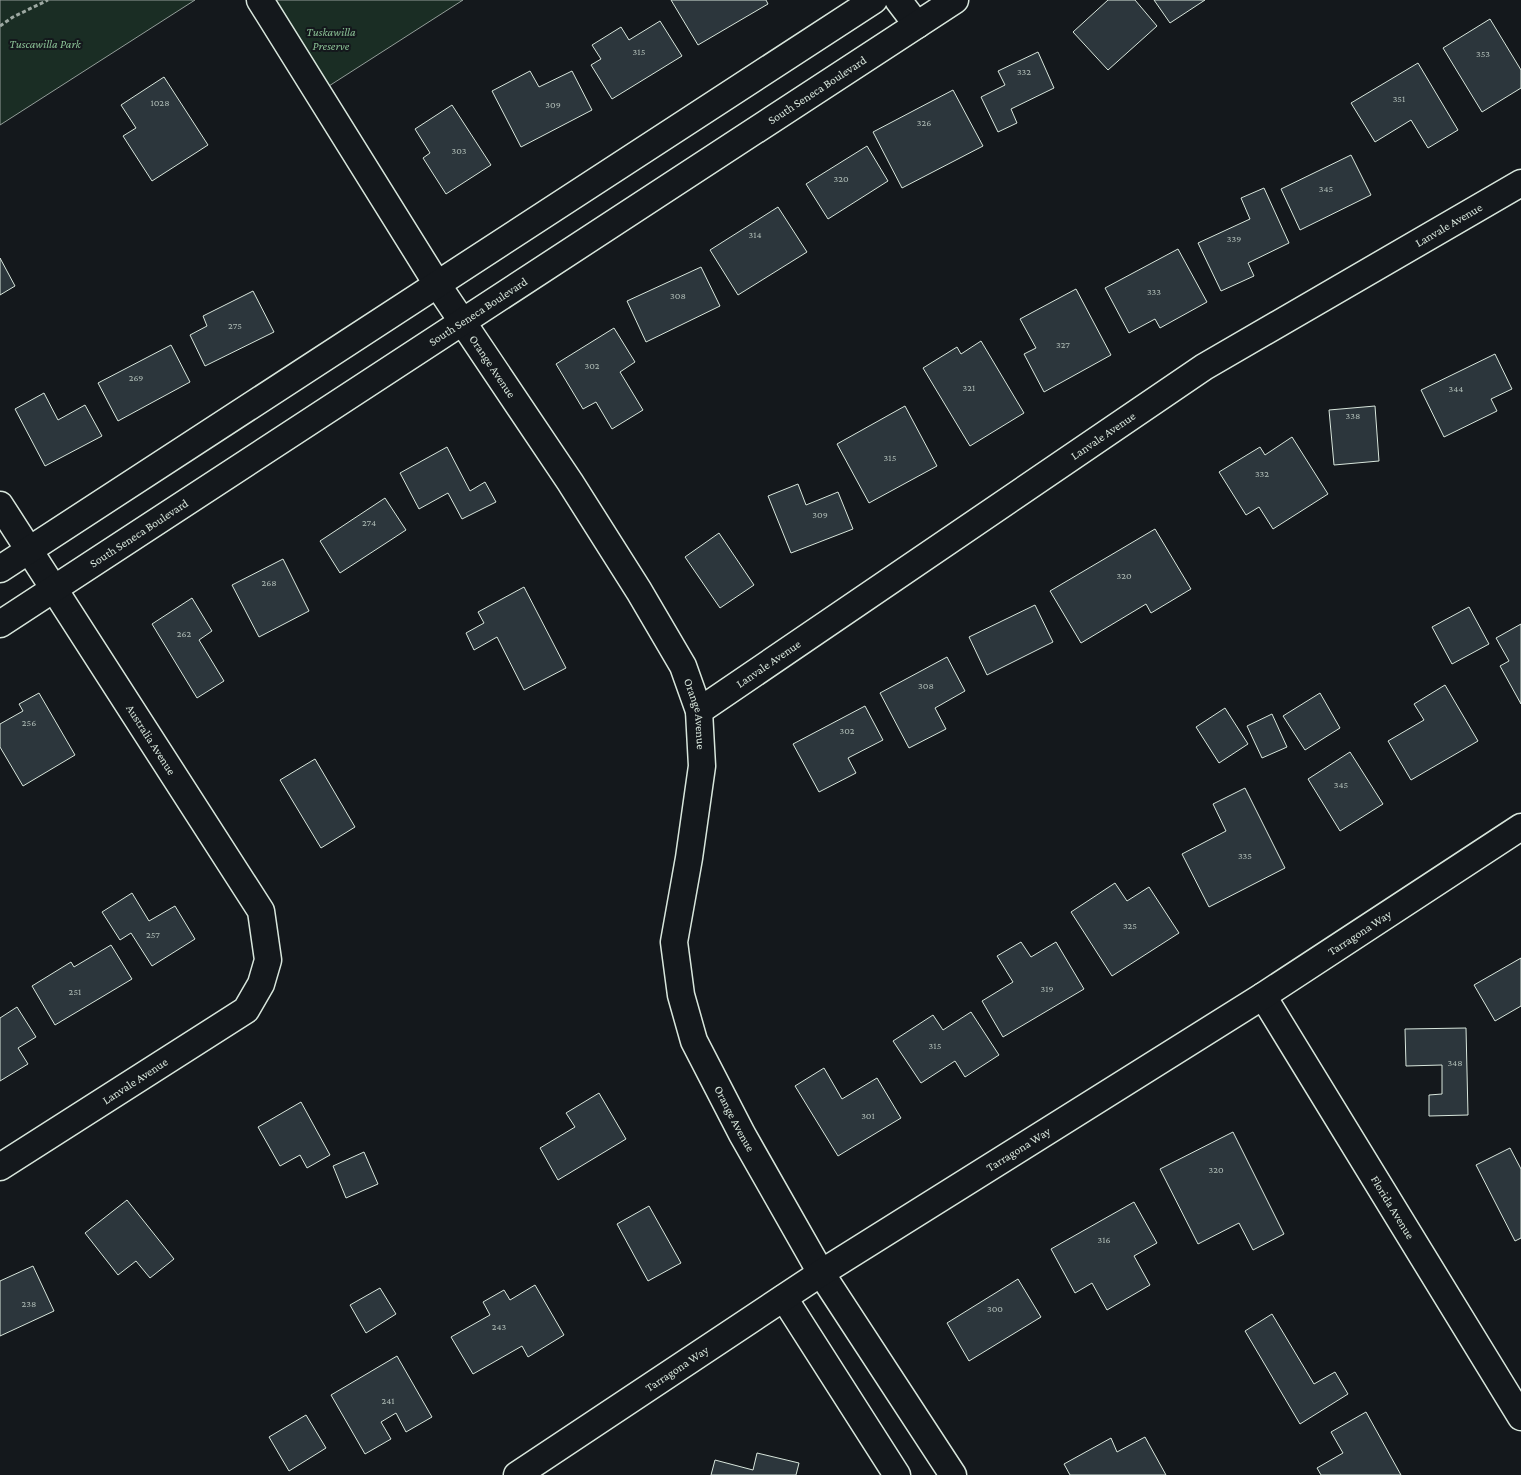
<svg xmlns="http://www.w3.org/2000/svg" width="1521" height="1475" font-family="'Crimson Pro',serif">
<rect width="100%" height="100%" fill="#14181c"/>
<g fill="#1a2d24" stroke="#939e99">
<polygon points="0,0 195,0 0,125"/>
<polygon points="260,0 463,0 318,93"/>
</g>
<g fill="#2c363c" stroke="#d8e6dc">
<polygon points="671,0 766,0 768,4 698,45"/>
<polygon points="1108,0 1135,0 1157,26 1108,70 1073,32"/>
<polygon points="1154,0 1205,0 1170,23"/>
<polygon points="1490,19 1521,70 1521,88 1482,112 1443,48"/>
<polygon points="660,21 682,56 612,99 591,65 601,59 592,45 621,27 629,40"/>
<polygon points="1038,52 1054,88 1011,109 1017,123 998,132 981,97 1005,85 998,71"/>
<polygon points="1418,63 1458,130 1428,148 1411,120 1375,142 1351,103"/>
<polygon points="530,71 539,87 572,71 592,110 521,147 492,91"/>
<polygon points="164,77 208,145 152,181 123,136 136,128 121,105"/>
<polygon points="953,90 983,146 902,188 873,132"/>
<polygon points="452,105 491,165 446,194 423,158 430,153 415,129"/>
<polygon points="867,146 888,181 828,219 806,184"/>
<polygon points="1351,155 1371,195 1300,230 1281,189"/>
<polygon points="1264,188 1289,243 1248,263 1254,276 1221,291 1198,243 1250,219 1241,198"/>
<polygon points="778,207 807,252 738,295 710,250"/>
<polygon points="1178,249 1207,302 1160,328 1155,319 1129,333 1105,288"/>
<polygon points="0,258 15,286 0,295"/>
<polygon points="701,267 720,306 646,342 627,301"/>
<polygon points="1076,289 1111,355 1044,392 1024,354 1036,348 1020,319"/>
<polygon points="253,291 274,332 205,366 190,335 207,326 203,316"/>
<polygon points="614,328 635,362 620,372 643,410 612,429 596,402 583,409 556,364"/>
<polygon points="981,341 1024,413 970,446 923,368 957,347 961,354"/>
<polygon points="171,345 190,382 118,421 98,383"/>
<polygon points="1495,354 1512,389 1491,399 1497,411 1444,437 1421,390"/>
<polygon points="44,393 58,420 85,405 102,436 45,466 15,409"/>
<polygon points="905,406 937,466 869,503 837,444"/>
<polygon points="1375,406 1379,461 1334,465 1329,410"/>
<polygon points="1292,437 1328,494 1273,529 1259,507 1246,515 1219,472 1260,447 1265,455"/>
<polygon points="447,447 470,491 485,482 496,502 462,519 448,493 419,509 400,473"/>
<polygon points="798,484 806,505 838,492 853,529 791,553 768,496"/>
<polygon points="385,498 406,530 340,573 320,541"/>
<polygon points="1155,529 1191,589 1151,613 1146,604 1081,643 1050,591"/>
<polygon points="719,533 754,585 720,608 685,557"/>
<polygon points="283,559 309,611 259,637 232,585"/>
<polygon points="524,587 566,668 524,690 497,637 474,650 466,633 484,623 478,612"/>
<polygon points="192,598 212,631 199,640 224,681 197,698 152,624"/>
<polygon points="1035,605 1053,642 987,675 969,637"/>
<polygon points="1469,607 1489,644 1452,664 1432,627"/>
<polygon points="1521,624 1521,704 1500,666 1509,661 1496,638"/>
<polygon points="947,657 965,691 935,708 946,729 909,748 880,693"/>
<polygon points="1445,685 1478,741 1411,780 1388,741 1424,720 1414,704"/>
<polygon points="39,693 75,755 23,786 0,747 0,724 23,711 19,704"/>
<polygon points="1320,693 1340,728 1305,750 1283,716"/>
<polygon points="865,706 883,740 848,758 856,773 819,792 793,744"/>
<polygon points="1225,708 1248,744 1219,763 1196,727"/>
<polygon points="1272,714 1287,747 1262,758 1247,726"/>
<polygon points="1350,752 1383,804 1340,831 1308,779"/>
<polygon points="315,759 355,827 321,848 280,780"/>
<polygon points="1245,788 1285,868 1209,907 1182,854 1226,831 1213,804"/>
<polygon points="1115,883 1127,901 1149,887 1179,933 1112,976 1071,912"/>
<polygon points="132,893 149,921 175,906 195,939 152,966 131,933 120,940 102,912"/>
<polygon points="1021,942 1031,957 1056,942 1084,989 1003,1037 982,1001 1013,982 997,956"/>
<polygon points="111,945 132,979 55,1025 32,986 71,962 74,967"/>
<polygon points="1521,958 1521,1006 1495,1021 1474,985"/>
<polygon points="17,1007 36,1037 18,1048 28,1064 0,1081 0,1018"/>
<polygon points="971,1012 999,1055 965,1077 955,1061 921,1083 893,1041 933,1015 943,1030"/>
<polygon points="1466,1028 1468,1115 1429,1116 1429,1095 1442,1094 1442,1065 1406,1066 1405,1029"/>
<polygon points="824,1068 842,1099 877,1078 901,1118 838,1156 795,1086"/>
<polygon points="599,1093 626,1139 558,1180 540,1148 575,1127 566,1113"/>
<polygon points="301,1102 330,1155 307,1168 300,1155 280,1166 258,1127"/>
<polygon points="1233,1132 1284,1234 1253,1250 1239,1223 1198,1244 1160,1169"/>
<polygon points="1510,1148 1521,1169 1521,1238 1515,1241 1476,1165"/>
<polygon points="364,1152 378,1184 346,1198 333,1166"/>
<polygon points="127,1200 174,1259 150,1278 136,1261 118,1275 85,1233"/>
<polygon points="1134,1202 1157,1243 1134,1256 1150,1285 1107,1310 1092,1283 1075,1293 1051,1249"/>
<polygon points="649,1206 681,1263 648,1281 617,1224"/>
<polygon points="33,1266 54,1311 0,1336 0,1281"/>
<polygon points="1018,1279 1041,1317 969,1361 947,1323"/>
<polygon points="535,1285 564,1335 528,1357 522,1346 473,1374 451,1337 490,1315 483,1302 504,1290 510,1300"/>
<polygon points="380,1288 396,1314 366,1333 350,1305"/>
<polygon points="1272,1314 1314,1384 1335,1372 1348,1394 1300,1424 1245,1331"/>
<polygon points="397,1356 432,1417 406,1432 396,1413 381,1422 391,1439 365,1454 331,1395"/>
<polygon points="1366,1412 1401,1475 1321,1475 1317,1468 1343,1453 1331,1432"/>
<polygon points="306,1415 326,1448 289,1471 269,1437"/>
<polygon points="1145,1437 1166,1475 1070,1475 1064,1464 1111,1438 1117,1452"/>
<polygon points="757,1453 799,1463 796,1475 711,1475 715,1460 753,1470"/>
</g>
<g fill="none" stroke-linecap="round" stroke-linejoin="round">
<g stroke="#d8e6dc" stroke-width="29">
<g id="street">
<path id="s1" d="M260,0l177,284 133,198 69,109 44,75 16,45 3,55 -13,92 -15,84 7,53 13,46 48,93 79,139 132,202"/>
<polyline points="898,0 917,25"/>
<path id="s2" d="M0,505l261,406 7,49 -7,24 -15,26 -246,157"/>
<polyline points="0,569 874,0"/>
<path id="s3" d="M0,624l955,-624"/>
<path id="s4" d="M699,711l505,-344 317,-184"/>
<path id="s5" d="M1263,996l258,421"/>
<polyline points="784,1298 897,1475"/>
<path id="s6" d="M517,1475l304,-202 442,-277 258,-169"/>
</g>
</g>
<polyline stroke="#9da8a2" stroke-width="3" stroke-dasharray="4 2.5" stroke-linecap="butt" points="0,26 13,17 48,0"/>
<use href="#street" stroke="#14181c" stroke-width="26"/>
</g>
<g text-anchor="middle" stroke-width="4" stroke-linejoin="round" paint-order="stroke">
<g font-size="10" fill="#adbab4">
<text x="639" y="55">315</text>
<text x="1483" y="57">353</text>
<text x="1024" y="75">332</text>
<text x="1399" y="102">351</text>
<text x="160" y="106">1028</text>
<text x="553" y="108">309</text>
<text x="924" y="126">326</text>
<text x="459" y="154">303</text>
<text x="841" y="182">320</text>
<text x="1326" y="192">345</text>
<text x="755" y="238">314</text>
<text x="1234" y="242">339</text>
<text x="1154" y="295">333</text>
<text x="678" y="299">308</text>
<text x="235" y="329">275</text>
<text x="1063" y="348">327</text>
<text x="592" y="369">302</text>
<text x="136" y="381">269</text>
<text x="969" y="391">321</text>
<text x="1456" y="392">344</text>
<text x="1353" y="419">338</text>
<text x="890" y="461">315</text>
<text x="1262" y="477">332</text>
<text x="820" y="518">309</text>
<text x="369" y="526">274</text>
<text x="1124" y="579">320</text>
<text x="269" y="586">268</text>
<text x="184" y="637">262</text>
<text x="926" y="689">308</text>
<text x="29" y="726">256</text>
<text x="847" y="734">302</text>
<text x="1341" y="788">345</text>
<text x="1245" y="859">335</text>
<text x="1130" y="929">325</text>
<text x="153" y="938">257</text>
<text x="1047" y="992">319</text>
<text x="75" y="995">251</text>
<text x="935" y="1049">315</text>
<text x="1455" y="1066">348</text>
<text x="868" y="1119">301</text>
<text x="1216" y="1173">320</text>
<text x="1104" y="1243">316</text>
<text x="29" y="1307">238</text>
<text x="995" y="1312">300</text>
<text x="499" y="1330">243</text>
<text x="388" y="1404">241</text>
</g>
<g font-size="12" font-style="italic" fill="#8ac095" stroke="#14181c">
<text x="331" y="36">Tuskawilla<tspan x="331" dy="14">Preserve</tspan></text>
<text x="45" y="48">Tuscawilla Park</text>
</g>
<g font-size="12" fill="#d8e6dc" stroke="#14181c">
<text dy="4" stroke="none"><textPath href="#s3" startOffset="976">South Seneca Boulevard</textPath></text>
<text dy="4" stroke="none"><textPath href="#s4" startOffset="894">Lanvale Avenue</textPath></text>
<text dy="4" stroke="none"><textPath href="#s3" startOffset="571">South Seneca Boulevard</textPath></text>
<text dy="4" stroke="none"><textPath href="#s1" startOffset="434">Orange Avenue</textPath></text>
<text dy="4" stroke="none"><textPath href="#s4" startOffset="489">Lanvale Avenue</textPath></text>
<text dy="4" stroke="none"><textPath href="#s3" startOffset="166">South Seneca Boulevard</textPath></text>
<text dy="4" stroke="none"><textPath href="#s4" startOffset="84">Lanvale Avenue</textPath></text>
<text dy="4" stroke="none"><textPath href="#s1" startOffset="839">Orange Avenue</textPath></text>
<text dy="4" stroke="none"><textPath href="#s2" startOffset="279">Australia Avenue</textPath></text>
<text dy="4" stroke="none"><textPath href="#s6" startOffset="1002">Tarragona Way</textPath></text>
<text transform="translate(135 1081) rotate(-33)" y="4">Lanvale Avenue</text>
<text dy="4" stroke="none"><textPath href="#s1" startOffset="1259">Orange Avenue</textPath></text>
<text dy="4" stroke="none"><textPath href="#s6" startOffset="598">Tarragona Way</textPath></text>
<text dy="4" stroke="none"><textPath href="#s5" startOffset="248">Florida Avenue</textPath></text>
<text dy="4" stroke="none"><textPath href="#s6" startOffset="192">Tarragona Way</textPath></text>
</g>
</g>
</svg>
